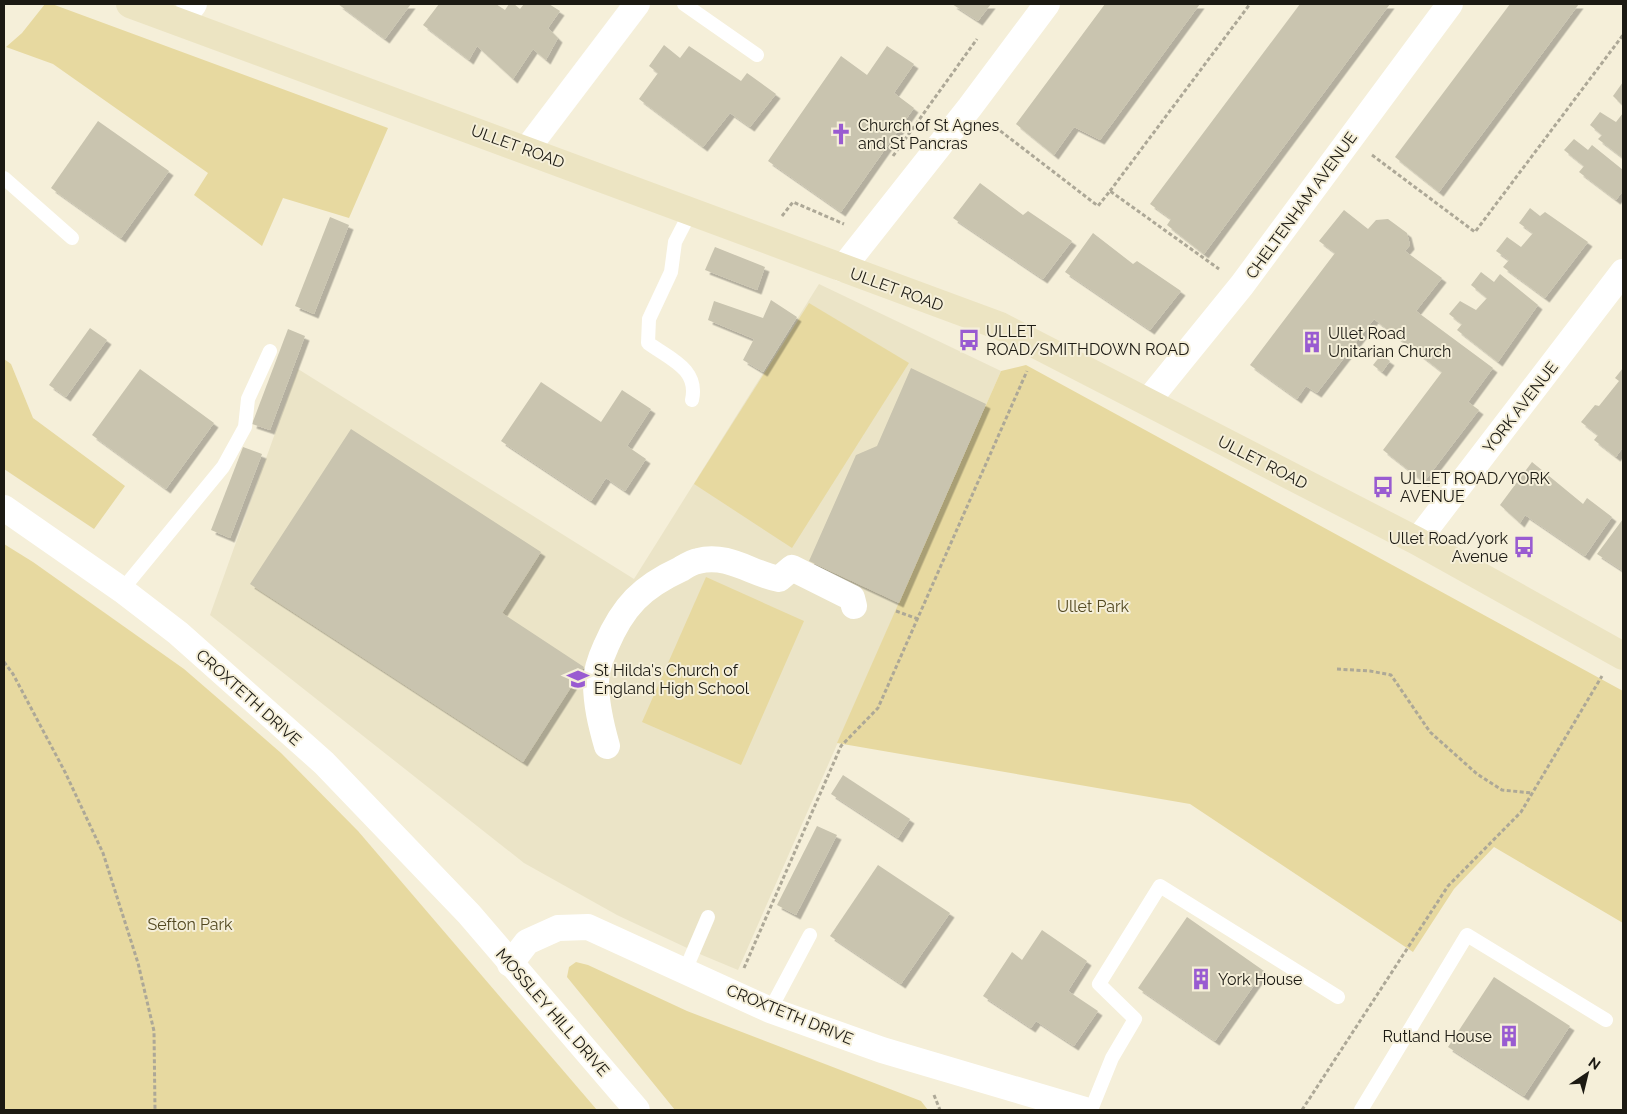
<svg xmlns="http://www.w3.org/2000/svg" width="1627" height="1114" font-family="Raleway,sans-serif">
<defs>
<filter id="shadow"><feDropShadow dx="4.5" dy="4.5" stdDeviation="0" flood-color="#0004"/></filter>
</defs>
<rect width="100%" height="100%" fill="#f5efd9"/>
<polygon fill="#ebe4c7" points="819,284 1001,371 738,970 702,955 617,915 524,863 210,615 298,369 634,579"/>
<g fill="#e7d9a0">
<polygon points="45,4 52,4 388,128 349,218 283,198 262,246 194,195 208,173 53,64 6,47 22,33"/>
<polygon points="809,303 909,363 792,548 694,484"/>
<polygon points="4,359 11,364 33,418 125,486 94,529 4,469"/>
<polygon points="1026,365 1623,691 1623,923 1494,847 1454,889 1413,952 1190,804 837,743 1001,371"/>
<polygon points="4,544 33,562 184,669 281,753 358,831 597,1110 4,1110"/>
<polygon points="706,577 804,621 741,765 642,722"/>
<polygon points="576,962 588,965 687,1011 921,1101 928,1110 675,1110 567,977 569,967"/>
</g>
<g fill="#c9c4af" filter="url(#shadow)">
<polygon points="338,4 411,4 385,39"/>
<polygon points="439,4 496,4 505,10 509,4 514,4 520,9 524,4 549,4 560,11 548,28 558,38 546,60 533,49 513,79 477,46 469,60 423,25"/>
<polygon points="952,4 991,4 978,21"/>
<polygon points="1105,4 1200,4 1100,140 1074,127 1054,155 1016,124"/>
<polygon points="1300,4 1390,4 1204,254 1167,225 1171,219 1150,204"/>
<polygon points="1510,4 1579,4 1439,192 1395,157"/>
<polygon points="664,45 680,58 689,46 741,81 747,73 776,94 750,127 730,113 703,147 639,99 658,73 649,66"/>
<polygon points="887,46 914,64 894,93 914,108 841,212 768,161 841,56 867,75"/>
<polygon points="1623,82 1623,106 1613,96"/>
<polygon points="1600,112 1616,122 1623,113 1623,158 1598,139 1602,135 1590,125"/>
<polygon points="98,121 169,171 121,238 51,188"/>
<polygon points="1574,139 1588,150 1592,145 1623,170 1623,191 1616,200 1579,172 1584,166 1564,150"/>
<polygon points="980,183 1023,215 1028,211 1072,241 1043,279 953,218"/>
<polygon points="1530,208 1540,216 1545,212 1588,242 1545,298 1503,267 1509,260 1496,251 1507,237 1521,247 1533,233 1519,223"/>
<polygon points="1344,210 1368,229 1376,220 1388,219 1407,233 1410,245 1405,251 1442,278 1416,311 1493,368 1468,402 1479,410 1424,482 1383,450 1442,372 1374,319 1317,393 1306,386 1297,399 1250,365 1335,253 1319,241"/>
<polygon points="330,217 349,225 314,314 295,306"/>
<polygon points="1093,233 1133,264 1137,261 1181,291 1150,330 1065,272"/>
<polygon points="715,247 765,267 757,290 705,270"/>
<polygon points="1481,272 1494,282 1500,274 1538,305 1498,362 1457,330 1462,324 1449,314 1460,301 1476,310 1487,298 1471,285"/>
<polygon points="771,300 797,317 763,372 743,360 754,339 708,320 714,301 763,318"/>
<polygon points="90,328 107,340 66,397 49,385"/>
<polygon points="288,329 305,336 270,430 252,424"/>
<polygon points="1381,355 1390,361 1382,372 1373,365"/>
<polygon points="911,368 986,404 899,603 809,561 856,455 877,446"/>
<polygon points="1623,368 1623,447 1616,457 1594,440 1598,435 1581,422 1595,405 1599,406 1619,381 1615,378"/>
<polygon points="140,369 214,423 166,489 92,435"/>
<polygon points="541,382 601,422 622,390 651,409 627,446 646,459 625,491 606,478 591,501 501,441"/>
<polygon points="351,429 541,552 502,613 584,667 523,762 250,584"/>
<polygon points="243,447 262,454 230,538 211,530"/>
<polygon points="1532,462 1583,504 1587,498 1612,517 1585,556 1525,515 1520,523 1500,505"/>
<polygon points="1623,519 1623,571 1597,554"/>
<polygon points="843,775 910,819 898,838 831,794"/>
<polygon points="817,826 837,835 796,915 777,905"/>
<polygon points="878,865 950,913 901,984 830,936"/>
<polygon points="1187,917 1264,971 1215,1041 1138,988"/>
<polygon points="1042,930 1087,961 1068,991 1098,1011 1074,1046 1036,1021 1031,1028 983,996 1012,952 1022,960"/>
<polygon points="1494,977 1570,1026 1524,1096 1448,1047"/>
</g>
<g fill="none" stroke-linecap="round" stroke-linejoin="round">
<g stroke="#ada897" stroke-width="3" stroke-dasharray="4 2.5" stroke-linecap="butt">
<polyline points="990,123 1098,206 1110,191 1219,269"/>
<polyline points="1372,155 1475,232 1623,35"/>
<polyline points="893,156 977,39"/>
<polyline points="1110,191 1250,4"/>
<polyline points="782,216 793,202 844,224"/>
<polyline points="896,611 918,619"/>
<polyline points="4,662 13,674 65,772 103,853 138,963 154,1031 155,1110"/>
<polyline points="1337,669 1370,671 1391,675 1430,732 1477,774 1502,790 1532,793"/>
<polyline points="744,968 841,746 878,708 1027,371"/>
<polyline points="934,1095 940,1110"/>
<polyline points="1302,1110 1448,886 1521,812 1602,676"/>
</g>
<g stroke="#fff" stroke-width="14">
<polyline points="684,4 757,55"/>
<polyline points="4,178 72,238"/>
<path d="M691,211l-16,31 -4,30 -22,47 -1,24c22,16 51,26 44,57"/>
<polyline points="122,590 223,467 245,427 248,399 270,351"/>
<polyline points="684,973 708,917"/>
<polyline points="770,1010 810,935"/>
<polyline points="1091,1110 1112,1058 1135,1019 1099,984 1160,886 1338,997"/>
<polyline points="1361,1110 1467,935 1606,1020"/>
</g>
<g stroke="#fff" stroke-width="26">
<polyline points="180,22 194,4"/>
<polyline points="527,149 637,4"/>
<polyline points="842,269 970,107 1047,4"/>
<polyline points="1147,402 1242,285 1450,4"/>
<polyline points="4,508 122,590 178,633 324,763 469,914 637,1110"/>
<polyline points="1417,541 1623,272"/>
<path d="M607,746c-6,-21 -11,-41 -11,-64 0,-12 5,-25 10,-36 17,-40 36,-59 75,-77 5,-3 11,-7 17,-8 30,-8 54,13 81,18l13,-11 60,30 2,8"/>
<polyline points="510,964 527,942 558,928 588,927 770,1010 882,1050 1085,1110"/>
</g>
<polyline stroke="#ece4c2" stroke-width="28" points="130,4 1000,326 1417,541 1623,656"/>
</g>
<defs>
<g id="church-bare" transform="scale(1.725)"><path d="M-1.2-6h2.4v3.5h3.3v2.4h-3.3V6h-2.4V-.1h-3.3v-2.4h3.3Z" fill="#995bd1" stroke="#f5efd9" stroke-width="2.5" paint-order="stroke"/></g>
<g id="bus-bare" transform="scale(1.725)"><path d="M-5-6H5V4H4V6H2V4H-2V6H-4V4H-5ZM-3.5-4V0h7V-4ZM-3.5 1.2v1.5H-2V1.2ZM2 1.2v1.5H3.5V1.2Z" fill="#995bd1" stroke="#f5efd9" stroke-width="2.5" paint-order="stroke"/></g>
<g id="building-bare" transform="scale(1.725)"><path d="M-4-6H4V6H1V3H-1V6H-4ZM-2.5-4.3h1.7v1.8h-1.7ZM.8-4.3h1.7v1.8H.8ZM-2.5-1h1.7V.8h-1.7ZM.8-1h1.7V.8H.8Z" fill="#995bd1" stroke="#f5efd9" stroke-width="2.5" paint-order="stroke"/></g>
<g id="school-bare" transform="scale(1.725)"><path d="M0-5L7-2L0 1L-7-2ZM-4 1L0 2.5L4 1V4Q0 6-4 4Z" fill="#995bd1" stroke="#f5efd9" stroke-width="2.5" paint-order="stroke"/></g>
</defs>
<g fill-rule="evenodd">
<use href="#church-bare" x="841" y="134"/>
<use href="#bus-bare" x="969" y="340"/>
<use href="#building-bare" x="1312" y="342"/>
<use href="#bus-bare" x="1383" y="487"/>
<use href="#bus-bare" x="1524" y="547"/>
<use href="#school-bare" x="578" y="679"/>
<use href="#building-bare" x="1201" y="979"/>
<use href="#building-bare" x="1509" y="1036"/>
</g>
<g text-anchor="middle" stroke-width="4" stroke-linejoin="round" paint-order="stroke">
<g font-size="16" fill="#1c1a13" stroke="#f5efd9" text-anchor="start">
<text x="858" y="131">Church of St Agnes<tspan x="858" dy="18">and St Pancras</tspan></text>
<text x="986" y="337">ULLET<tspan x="986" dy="18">ROAD/SMITHDOWN ROAD</tspan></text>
<text x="1328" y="339">Ullet Road<tspan x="1328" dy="18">Unitarian Church</tspan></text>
<text x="1400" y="484">ULLET ROAD/YORK<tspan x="1400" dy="18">AVENUE</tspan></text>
<text x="1508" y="544" text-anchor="end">Ullet Road/york<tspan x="1508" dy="18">Avenue</tspan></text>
<text x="594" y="676">St Hilda's Church of<tspan x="594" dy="18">England High School</tspan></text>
<text x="1218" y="985">York House</text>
<text x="1492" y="1042" text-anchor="end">Rutland House</text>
</g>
<g font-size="16" fill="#1c1a13" stroke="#f5efd9">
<text transform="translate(518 146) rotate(20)" y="6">ULLET ROAD</text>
<text transform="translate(1301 205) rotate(-54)" y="6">CHELTENHAM AVENUE</text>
<text transform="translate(897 289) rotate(20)" y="6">ULLET ROAD</text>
<text transform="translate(1520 407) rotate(-52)" y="6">YORK AVENUE</text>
<text transform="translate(1263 462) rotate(27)" y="6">ULLET ROAD</text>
<text transform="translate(249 697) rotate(42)" y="6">CROXTETH DRIVE</text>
<text transform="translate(553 1012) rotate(49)" y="6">MOSSLEY HILL DRIVE</text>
<text transform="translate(790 1014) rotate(22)" y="6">CROXTETH DRIVE</text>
</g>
<g font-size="16" fill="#524820" stroke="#f5efd9">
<text x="1093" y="612">Ullet Park</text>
<text x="190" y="930">Sefton Park</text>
</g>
</g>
<rect width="1627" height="1114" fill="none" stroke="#1c1a13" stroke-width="10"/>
<g transform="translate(1587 1074) rotate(35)" stroke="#f5efd9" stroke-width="4" paint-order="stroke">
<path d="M0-4L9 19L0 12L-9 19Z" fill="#1c1a13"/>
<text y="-8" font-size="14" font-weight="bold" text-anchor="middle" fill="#1c1a13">N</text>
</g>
</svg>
